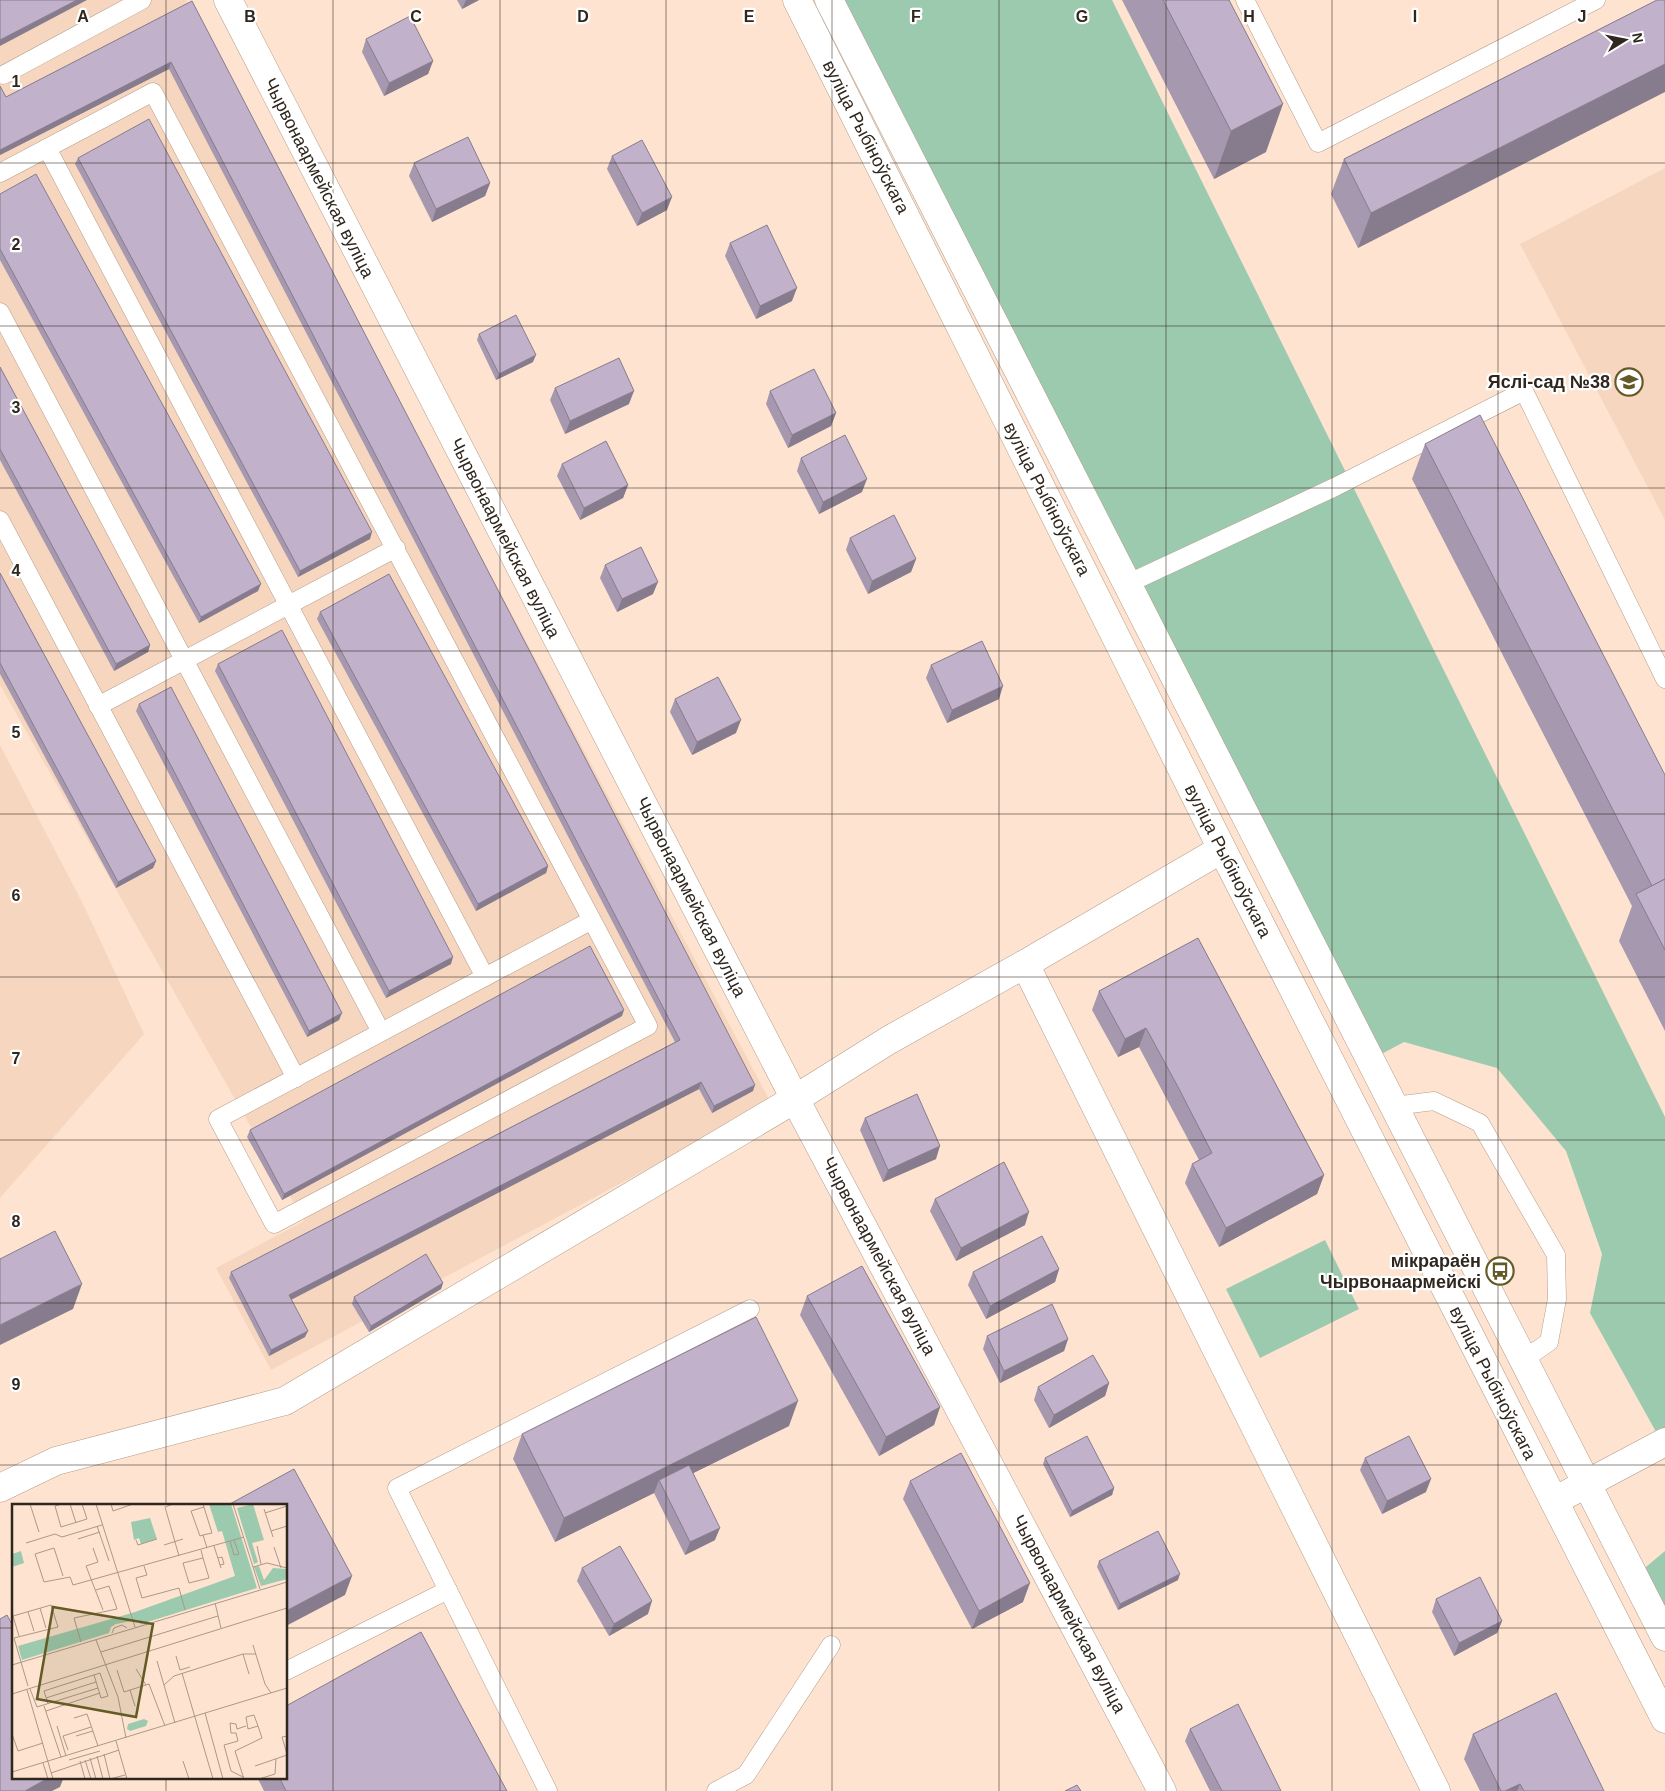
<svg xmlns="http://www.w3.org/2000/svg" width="1665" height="1791" font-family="Arial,sans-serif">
<rect width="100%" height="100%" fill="#fee4d0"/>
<g fill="#f6d6be">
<polygon points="0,0 186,0 771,1103 271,1370 216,1268 304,1221 0,685"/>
<polygon points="1665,168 1665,520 1520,244"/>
<polygon points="0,745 83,904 144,1034 0,1198"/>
</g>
<g fill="#9ccaaf">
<polygon points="833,0 1112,0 1665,1117 1665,1448 1590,1313 1602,1254 1566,1151 1497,1068 1404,1042 1372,1059"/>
<polygon points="1325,1240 1359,1309 1260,1358 1226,1289"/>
<polygon points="1665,1551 1665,1636 1634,1577"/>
</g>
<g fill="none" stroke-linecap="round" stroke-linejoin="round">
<g stroke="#b59d8a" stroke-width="19">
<g id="lane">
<polyline points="1245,0 1318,143 1596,0"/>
<polyline points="3,75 142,0"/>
<polyline points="47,148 485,977"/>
<polyline points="0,173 153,92 648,1026 274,1224 218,1119 592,920"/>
<polyline points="0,312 381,1032"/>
<polyline points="0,520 296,1078"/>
<polyline points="1127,584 1335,487 1524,391 1665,679"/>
<polyline points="98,706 396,548"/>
<polyline points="1394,1106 1434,1101 1480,1123 1556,1255 1557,1299 1549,1342 1523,1360"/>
<polyline points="286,1671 448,1590"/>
<polyline points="548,1791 397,1488 750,1309"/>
<polyline points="716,1791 746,1775 831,1645"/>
</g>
</g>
<g stroke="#b59d8a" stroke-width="29">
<g id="street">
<polyline points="228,0 795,1099 1162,1791"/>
<polyline points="1025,964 1436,1791"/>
<polyline points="0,1488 56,1461 285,1401 795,1099 889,1040 1025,964 1222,849"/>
<polyline points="1554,1501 1665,1442"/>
</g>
</g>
<g stroke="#b59d8a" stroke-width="29">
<g id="secondary">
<polyline points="797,0 1222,849 1665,1719"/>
<polyline points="829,0 1665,1637"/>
</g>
</g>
<use href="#lane" stroke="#fff" stroke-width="18"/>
<use href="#street" stroke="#fff" stroke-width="28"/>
<use href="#secondary" stroke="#fff" stroke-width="28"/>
</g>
<g fill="#a698ae">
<polygon points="457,0 479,0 462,9"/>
<polygon points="1122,0 1229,0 1266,152 1214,179"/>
<polygon points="1657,0 1358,248 1331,194 1344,159"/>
<polygon points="192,1 753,1091 712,1113 699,1089 291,1299 305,1337 269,1356 229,1278 231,1272 675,1042 169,69 0,155 0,86 6,97"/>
<polygon points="366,39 433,61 428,74 384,96 362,52"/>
<polygon points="612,156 667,210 637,226 607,169"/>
<polygon points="78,158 370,539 298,577 75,164"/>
<polygon points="414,163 490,183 485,196 432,222 409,176"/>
<polygon points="0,194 258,591 199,623 0,260"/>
<polygon points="730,243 792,301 756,319 725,256"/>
<polygon points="479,334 533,362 496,380 477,340"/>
<polygon points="0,367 150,645 148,652 114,671 0,460"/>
<polygon points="555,388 629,404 565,434 550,400"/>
<polygon points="770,391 836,413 831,426 788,448 766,404"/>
<polygon points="1425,444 1665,775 1665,1031 1619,941 1632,906 1412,479"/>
<polygon points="801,458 862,492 819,514 797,471"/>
<polygon points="562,464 628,485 623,498 580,520 557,476"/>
<polygon points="850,538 916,559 911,572 868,594 846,550"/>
<polygon points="605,565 653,594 617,612 600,578"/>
<polygon points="0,573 156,861 153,868 116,888 0,674"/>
<polygon points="320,612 548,866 546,873 476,911 317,619"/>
<polygon points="218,664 451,964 386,998 215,671"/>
<polygon points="931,665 999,699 947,723 926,678"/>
<polygon points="675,699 736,733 692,755 670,712"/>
<polygon points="139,704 339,1020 307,1037 136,711"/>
<polygon points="1198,938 1324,1175 1317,1194 1219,1247 1185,1183 1192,1164 1199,1160 1139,1047 1118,1057 1092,1010 1099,991"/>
<polygon points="622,1016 282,1200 247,1137 250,1130"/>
<polygon points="865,1118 936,1159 883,1182 860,1130"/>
<polygon points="935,1199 1025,1225 956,1261 930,1211"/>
<polygon points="1059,1269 1055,1282 986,1319 968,1285 973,1272"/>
<polygon points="443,1283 441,1289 369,1332 352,1304 354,1297"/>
<polygon points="807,1296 940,1407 934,1425 879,1456 800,1315"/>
<polygon points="987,1336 1068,1339 1064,1351 1000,1383 983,1349"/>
<polygon points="1109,1383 1105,1396 1049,1428 1034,1400 1038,1387"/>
<polygon points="789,1426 693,1473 715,1540 685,1555 654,1493 555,1542 513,1459 522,1434"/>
<polygon points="1045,1458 1114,1488 1112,1495 1070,1517 1043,1464"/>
<polygon points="1365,1458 1426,1492 1382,1514 1360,1470"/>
<polygon points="910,1481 1023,1602 972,1629 903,1499"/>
<polygon points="1099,1561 1178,1580 1118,1610 1097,1567"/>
<polygon points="582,1568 648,1614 609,1636 577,1581"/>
<polygon points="1436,1599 1502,1621 1497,1633 1454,1656 1432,1612"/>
<polygon points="1190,1729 1281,1791 1210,1791 1185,1741"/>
<polygon points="1473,1734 1604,1791 1480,1791 1464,1759"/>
<polygon points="257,1777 286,1777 507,1791 264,1791"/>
</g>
<g fill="#877c8d">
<polygon points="77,0 87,0 0,46 0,40"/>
<polygon points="466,0 479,0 462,9"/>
<polygon points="433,61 428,74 384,96 389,83"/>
<polygon points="171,62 169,69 0,155 0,150"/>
<polygon points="1665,64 1665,92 1358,248 1371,213"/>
<polygon points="1283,104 1266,152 1214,179 1231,131"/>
<polygon points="490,183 485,196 432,222 436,209"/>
<polygon points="672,197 667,210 637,226 642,213"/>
<polygon points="797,288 792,301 756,319 760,306"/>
<polygon points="536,355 533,362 496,380 499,374"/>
<polygon points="634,391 629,404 565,434 570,421"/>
<polygon points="836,413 831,426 788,448 792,435"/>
<polygon points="867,479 862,492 819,514 823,502"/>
<polygon points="628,485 623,498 580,520 584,508"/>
<polygon points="372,532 370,539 298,577 300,571"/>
<polygon points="916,559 911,572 868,594 872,581"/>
<polygon points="658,582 653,594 617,612 622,599"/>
<polygon points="261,584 258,591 199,623 201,617"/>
<polygon points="150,645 148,652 114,671 116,664"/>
<polygon points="1003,686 999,699 947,723 952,710"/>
<polygon points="741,720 736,733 692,755 697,742"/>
<polygon points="156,861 153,868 116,888 118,882"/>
<polygon points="548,866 546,873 476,911 478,904"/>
<polygon points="453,957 451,964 386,998 389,991"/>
<polygon points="624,1010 622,1016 282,1200 284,1194"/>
<polygon points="342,1013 339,1020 307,1037 309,1031"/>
<polygon points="1146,1028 1139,1047 1118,1057 1125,1039"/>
<polygon points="701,1082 699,1089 287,1302 289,1295"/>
<polygon points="755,1085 753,1091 712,1113 714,1106"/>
<polygon points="940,1146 936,1159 883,1182 888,1170"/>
<polygon points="1324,1175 1317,1194 1219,1247 1226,1228"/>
<polygon points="1029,1212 1025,1225 956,1261 961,1248"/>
<polygon points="1059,1269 1055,1282 986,1319 990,1306"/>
<polygon points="443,1283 441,1289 369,1332 371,1326"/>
<polygon points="82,1284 73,1309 0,1345 0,1325"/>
<polygon points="308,1331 305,1337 269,1356 271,1350"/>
<polygon points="1068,1339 1064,1351 1000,1383 1004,1371"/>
<polygon points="1109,1383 1105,1396 1049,1428 1054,1415"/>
<polygon points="798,1401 789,1426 663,1488 659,1480 654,1493 555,1542 564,1518"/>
<polygon points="940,1407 934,1425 879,1456 886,1437"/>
<polygon points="1431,1479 1426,1492 1382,1514 1387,1501"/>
<polygon points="1114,1488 1112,1495 1070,1517 1072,1511"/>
<polygon points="720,1528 715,1540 685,1555 690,1542"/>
<polygon points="1180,1574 1178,1580 1118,1610 1120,1604"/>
<polygon points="352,1576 345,1595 286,1626 286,1611"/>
<polygon points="1030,1583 1023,1602 972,1629 979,1611"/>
<polygon points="652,1601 648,1614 609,1636 614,1624"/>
<polygon points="1502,1621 1497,1633 1454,1656 1459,1643"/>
<polygon points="50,1777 64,1777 60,1787 52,1791 25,1791"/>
<polygon points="1520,1784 1517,1791 1505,1791"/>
</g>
<g fill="#c1b1ca" stroke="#877c8d">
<polygon points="0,0 77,0 0,40"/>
<polygon points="1163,0 1229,0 1283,104 1231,131"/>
<polygon points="1657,0 1665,0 1665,64 1371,213 1344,159"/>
<polygon points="192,1 755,1085 714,1106 701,1082 289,1295 308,1331 271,1350 231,1272 680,1040 171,62 0,150 0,86 6,97"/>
<polygon points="410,16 433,61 389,83 366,39"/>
<polygon points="149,119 372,532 300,571 78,158"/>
<polygon points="468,137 490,183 436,209 414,163"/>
<polygon points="642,140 672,197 642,213 612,156"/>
<polygon points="36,174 261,584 201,617 0,249 0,194"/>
<polygon points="767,225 797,288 760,306 730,243"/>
<polygon points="516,315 536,355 499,374 479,334"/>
<polygon points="619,358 634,391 570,421 555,388"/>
<polygon points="0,367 150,645 116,664 0,449"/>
<polygon points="814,369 836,413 792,435 770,391"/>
<polygon points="1480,415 1665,775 1665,879 1652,886 1425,444"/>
<polygon points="845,435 867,479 823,502 801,458"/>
<polygon points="606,441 628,485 584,508 562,464"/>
<polygon points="894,515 916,559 872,581 850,538"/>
<polygon points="641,547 658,582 622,599 605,565"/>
<polygon points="0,573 156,861 118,882 0,663"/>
<polygon points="389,574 548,866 478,904 320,612"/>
<polygon points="282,630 453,957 389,991 218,664"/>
<polygon points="982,641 1003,686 952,710 931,665"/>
<polygon points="718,677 741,720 697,742 675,699"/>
<polygon points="171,687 342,1013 309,1031 139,704"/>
<polygon points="1665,879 1665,950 1636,894"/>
<polygon points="1198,938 1324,1175 1226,1228 1192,1164 1212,1153 1178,1087 1146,1028 1125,1039 1099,991"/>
<polygon points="590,946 624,1010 284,1194 250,1130"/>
<polygon points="917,1094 940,1146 888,1170 865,1118"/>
<polygon points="1004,1162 1029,1212 961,1248 935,1199"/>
<polygon points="55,1231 82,1284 0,1325 0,1259"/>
<polygon points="1042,1236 1059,1269 990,1306 973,1272"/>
<polygon points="426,1254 443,1283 371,1326 354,1297"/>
<polygon points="862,1266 940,1407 886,1437 807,1296"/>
<polygon points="1052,1304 1068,1339 1004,1371 987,1336"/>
<polygon points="756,1317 798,1401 564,1518 522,1434"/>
<polygon points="1093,1355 1109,1383 1054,1415 1038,1387"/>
<polygon points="1087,1436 1114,1488 1072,1511 1045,1458"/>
<polygon points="1409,1436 1431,1479 1387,1501 1365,1458"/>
<polygon points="961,1453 1030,1583 979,1611 910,1481"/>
<polygon points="689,1465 720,1528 690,1542 659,1480"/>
<polygon points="294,1469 352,1576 286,1611 286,1505 228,1505"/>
<polygon points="1158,1531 1180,1574 1120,1604 1099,1561"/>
<polygon points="620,1546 652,1601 614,1624 582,1568"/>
<polygon points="1480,1577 1502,1621 1459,1643 1436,1599"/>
<polygon points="7,1615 14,1628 14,1777 50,1777 25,1791 0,1791 0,1619"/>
<polygon points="421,1632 507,1791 286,1791 279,1777 286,1777 286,1706"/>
<polygon points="1556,1693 1604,1791 1524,1791 1520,1784 1505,1791 1501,1791 1473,1734"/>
<polygon points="1238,1704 1281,1791 1222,1791 1190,1729"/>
<polygon points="1077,1785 1081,1791 1065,1791"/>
</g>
<path fill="none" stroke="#2f261e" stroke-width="1" stroke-opacity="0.55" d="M166,0v1505M333,0v1791M500,0v1791M666,0v1791M832,0v1791M999,0v1791M1166,0v1791M1332,0v1791M1498,0v1791M0,163h1665M0,326h1665M0,488h1665M0,651h1665M0,814h1665M0,977h1665M0,1140h1665M0,1303h1665M0,1465h1665M0,1628h14M286,1628h1379M166,1777v14"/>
<defs>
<g id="school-ring" transform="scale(1.4375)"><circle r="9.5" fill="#fff" stroke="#645a26" stroke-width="1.5"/><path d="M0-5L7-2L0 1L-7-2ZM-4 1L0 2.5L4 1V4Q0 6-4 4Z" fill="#645a26"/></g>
<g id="bus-ring" transform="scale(1.4375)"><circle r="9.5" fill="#fff" stroke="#645a26" stroke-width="1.5"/><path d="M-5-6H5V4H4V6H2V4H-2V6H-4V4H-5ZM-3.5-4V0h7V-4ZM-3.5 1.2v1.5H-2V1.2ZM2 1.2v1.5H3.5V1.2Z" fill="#645a26"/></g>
</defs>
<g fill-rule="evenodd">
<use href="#school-ring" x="1629" y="382"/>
<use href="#bus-ring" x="1500" y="1271"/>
</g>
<g text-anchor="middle" stroke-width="4.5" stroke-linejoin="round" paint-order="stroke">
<g font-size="18" fill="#2f261e" stroke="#fff">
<text transform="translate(866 137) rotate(63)" y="6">вуліца Рыбіноўскага</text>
<text transform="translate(319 178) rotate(63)" y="6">Чырвонаармейская вуліца</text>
<text transform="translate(1047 499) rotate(63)" y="6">вуліца Рыбіноўскага</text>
<text transform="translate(505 538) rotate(63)" y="6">Чырвонаармейская вуліца</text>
<text transform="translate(1228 861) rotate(63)" y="6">вуліца Рыбіноўскага</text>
<text transform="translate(691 897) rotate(63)" y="6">Чырвонаармейская вуліца</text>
<text transform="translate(879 1256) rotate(62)" y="6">Чырвонаармейская вуліца</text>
<text transform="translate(1493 1383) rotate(63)" y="6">вуліца Рыбіноўскага</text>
<text transform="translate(1069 1614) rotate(62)" y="6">Чырвонаармейская вуліца</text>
</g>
<g font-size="18" font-weight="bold" fill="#2f261e" stroke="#fff" text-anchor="end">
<text x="1610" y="388">Яслі-сад №38</text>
<text x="1481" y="1267">мікрараён<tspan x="1481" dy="21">Чырвонаармейскі</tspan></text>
</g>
</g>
<g transform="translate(12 1504)">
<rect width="275" height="275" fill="#fee4d0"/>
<path d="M197,0h22l26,84 -116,36 -4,-4 -21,4 -5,3 -2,6 -87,27 -4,-14 117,-34 100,-36 -13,-45 -4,1zM241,0l11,36 -12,3 6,19 -4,2 -17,-56zM138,14l7,21 -16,5 -2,-6 -5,2 -3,-18zM9,47l3,12 -12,4v-13zM247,62l5,14 9,-12 14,1v10l-26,7 -7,-19zM132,215l4,2 -2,5 -16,5 -3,-2 1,-5z" fill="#9ccaaf"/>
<path fill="none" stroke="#ab9889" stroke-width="1" d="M18,0l9,28M50,0l-7,2 6,21 26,-8 -5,-15M58,0l6,19M84,0l39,123M99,0l2,7 20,-7M161,0l-8,3 14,49M191,0l9,29 -9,2 4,13M221,0l27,85M252,5l9,28M253,9l22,-7M85,22l12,35M259,27l16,-5M191,31l-3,1 -9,-25 13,-4M66,35l22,-7M124,36l2,5 19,-6M218,37l4,14 5,-1 -5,-14M14,39l29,-9 7,3 40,-12M152,41l19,-6M202,42l7,22M245,42l4,18M262,43l7,21M81,44l5,14 -12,4 17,44M189,46l2,8 6,20 -20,5 -6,-20 20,-5M206,54l4,-1 2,7 -4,1M132,62l3,9 -11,3 6,20 37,-10 6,22M241,63l14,-4 20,5M51,72l-9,-28 -19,6 9,28 26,-5 3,8 171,-48M203,99l6,25M28,104l6,20M16,108l6,19M100,129l2,-5 8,-3 5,3M7,132l-6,-20 38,-11 7,22 -44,11 14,48M84,136l22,57 8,41M69,138l-7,-24 43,-9 -8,-23 -13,4M241,141l12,39 6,9M89,148l117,-36M231,150l6,20M164,152l4,14 10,-3M145,157l18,62M0,161l275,-83M124,165l10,16M105,166l7,22 25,-8 16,42M170,169l31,106M152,181l10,-9 69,-22h13M18,185l7,18 61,-19M15,186l26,89M118,186l5,16M0,190l275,-86M34,194l50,-16M36,200l-4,-13 56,-18 8,23 -7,2 -7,-23M32,202l17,51M34,207l54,-18M193,209l18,66M62,214l13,-4 11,32M45,222l9,30M0,230l6,17 25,-8M64,232l17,-5M275,232l-5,1 5,17M104,237l11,38M56,246l-5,-14 28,-9M92,250l6,25M85,252l6,23M78,254l6,21M57,256l31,-9M73,256l6,19M68,257l5,18M171,257l6,18M31,259l5,16M243,262l32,-11M0,268l275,-84M39,269l68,-23M231,273l-12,-6 -7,-26 14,-4 -2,-8h-5l-1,-10 6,1 1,5 9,-3M98,275l15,-4M232,275l-9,-28 27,-13 -4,-12 -4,-11 -8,2 2,12 10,-3M247,275l16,-5 1,-15"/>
<path fill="#645a26" fill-opacity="0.15" stroke="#645a26" stroke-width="2.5" d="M41,103l100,17 -17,93 -99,-18z"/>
<rect width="275" height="275" fill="none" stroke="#2f261e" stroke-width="2.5"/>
</g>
<g font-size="16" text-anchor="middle" font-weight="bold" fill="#2f261e" stroke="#fff" stroke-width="4.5" stroke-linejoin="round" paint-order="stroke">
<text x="83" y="22">A</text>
<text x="250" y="22">B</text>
<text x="416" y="22">C</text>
<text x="583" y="22">D</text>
<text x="749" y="22">E</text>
<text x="916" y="22">F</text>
<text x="1082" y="22">G</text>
<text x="1249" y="22">H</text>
<text x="1415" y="22">I</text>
<text x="1582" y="22">J</text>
<text x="16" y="87">1</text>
<text x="16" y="250">2</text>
<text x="16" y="413">3</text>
<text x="16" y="576">4</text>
<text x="16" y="738">5</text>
<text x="16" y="901">6</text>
<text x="16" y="1064">7</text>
<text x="16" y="1227">8</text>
<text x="16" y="1390">9</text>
</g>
<g transform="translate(1625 40) rotate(80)" stroke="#ffffff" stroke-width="4" paint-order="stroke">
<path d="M0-4L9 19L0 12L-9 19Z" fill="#2f261e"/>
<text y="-8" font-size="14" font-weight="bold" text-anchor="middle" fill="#2f261e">N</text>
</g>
</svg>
